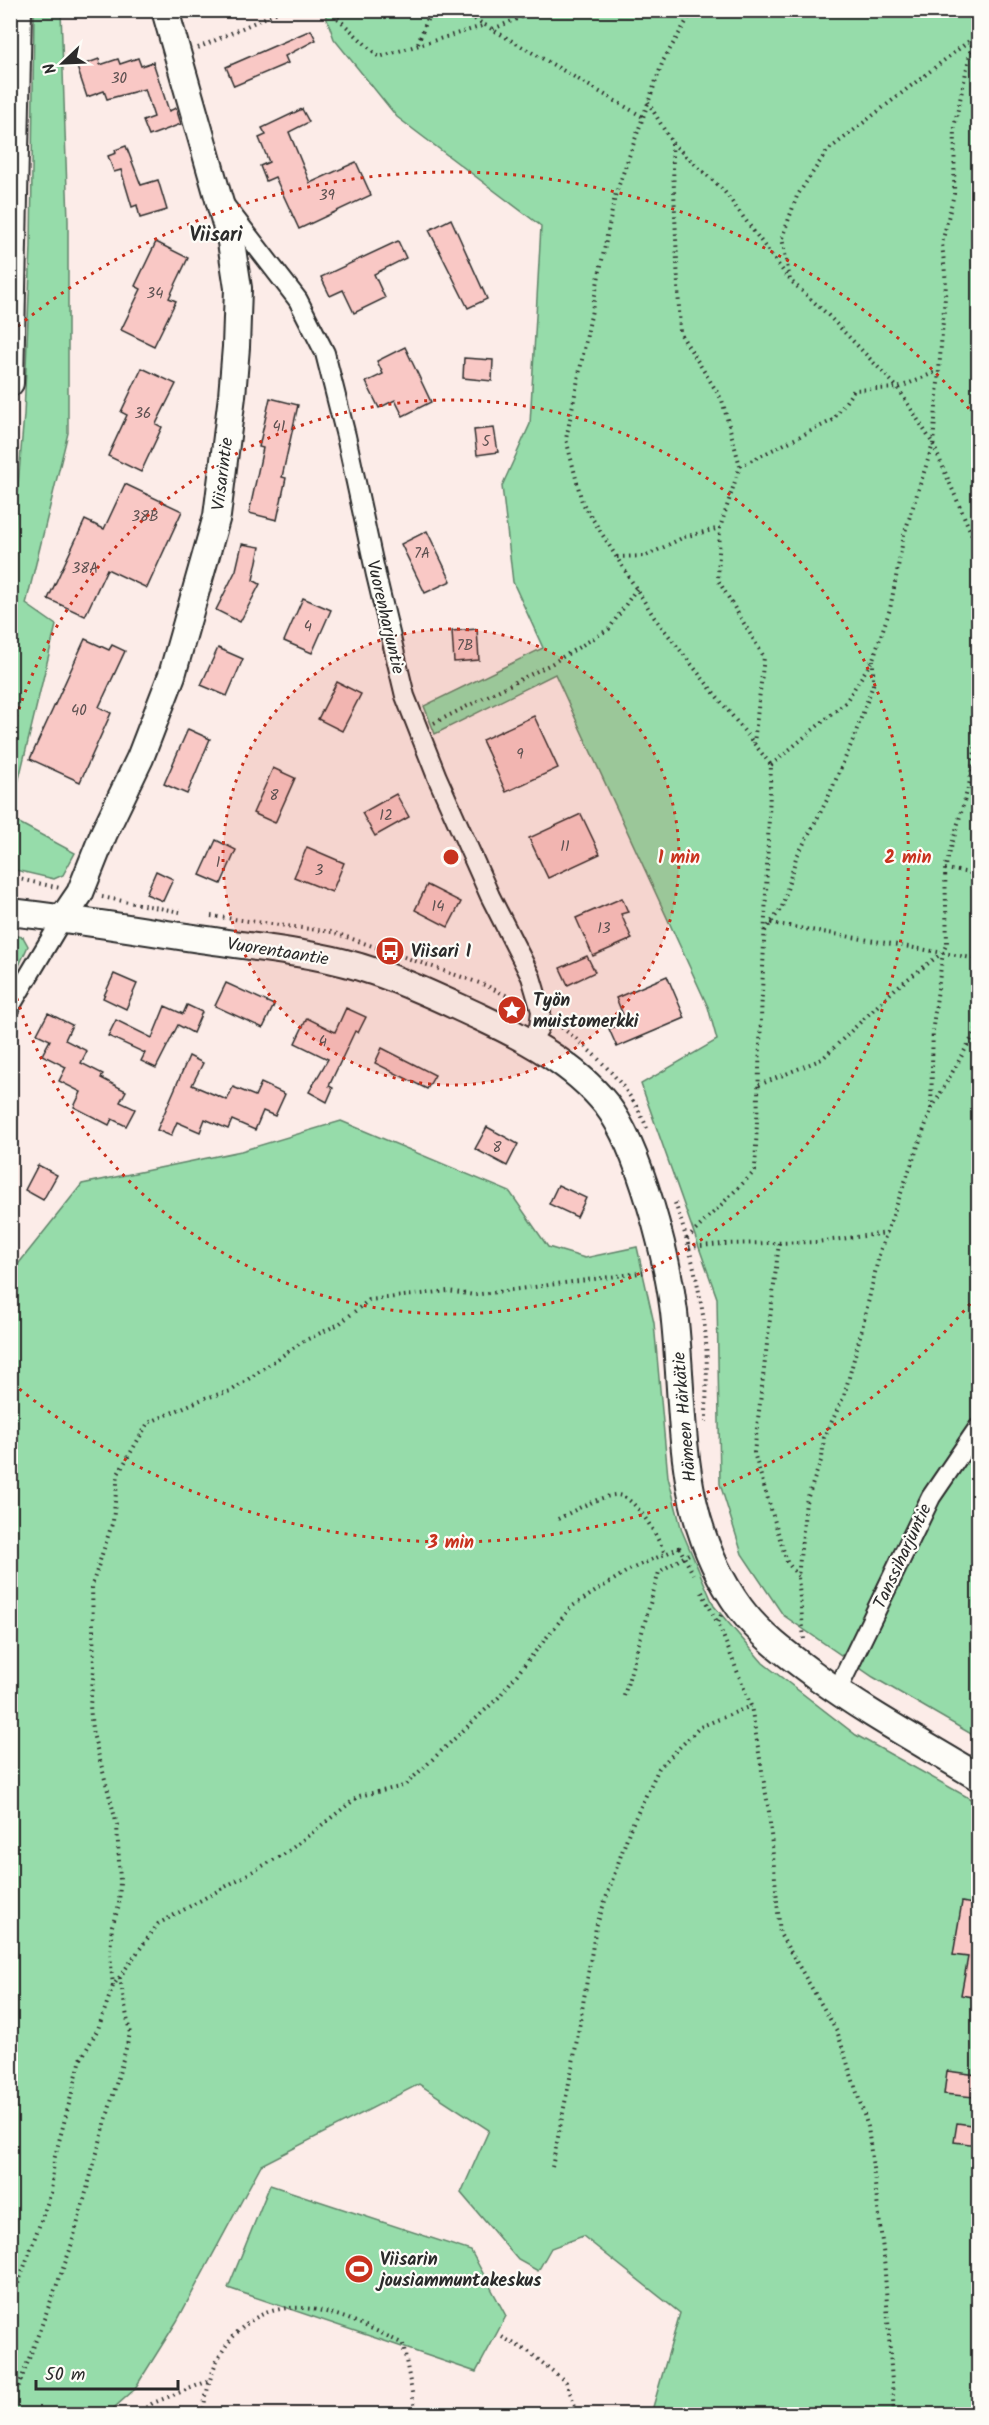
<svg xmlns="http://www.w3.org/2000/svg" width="989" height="2425" font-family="Kalam,sans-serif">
<rect width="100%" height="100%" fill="#fcece8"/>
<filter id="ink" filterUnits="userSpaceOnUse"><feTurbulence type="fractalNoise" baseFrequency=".0167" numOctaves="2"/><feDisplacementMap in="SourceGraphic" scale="12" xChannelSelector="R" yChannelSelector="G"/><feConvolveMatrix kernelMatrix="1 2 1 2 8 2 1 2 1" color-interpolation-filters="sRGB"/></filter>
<g filter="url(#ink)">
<g fill="#96dcaa" stroke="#60846a" stroke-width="1.5">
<polygon points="34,11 61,11 68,221 68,433 26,604 56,625 11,812 10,579 24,415 31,247"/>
<polygon points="324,11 978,11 978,1738 873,1677 783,1615 742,1554 720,1484 717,1298 641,1084 717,1040 708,1007 555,674 435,734 424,706 543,648 513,582 502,486 530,424 541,226 397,117 334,39"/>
<polygon points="10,818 75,853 63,875 54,879 11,869"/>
<polygon points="11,935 23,937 28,946 11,983"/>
<polygon points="341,1121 510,1192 548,1247 585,1258 637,1247 654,1323 668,1477 682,1531 714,1606 763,1663 856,1735 978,1803 978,2414 651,2414 680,2313 583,2236 551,2248 538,2271 518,2260 461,2193 489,2130 419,2084 261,2165 177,2321 134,2390 107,2414 11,2414 11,1273 82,1184 241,1151"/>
<polygon points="270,2185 471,2251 506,2316 476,2372 228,2288"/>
</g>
<g fill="#f9c8c5" stroke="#2b2b2b" stroke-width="1.5">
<polygon points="311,30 316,40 285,56 288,63 234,86 226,67"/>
<polygon points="138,58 141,66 153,62 169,111 176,108 181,124 149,136 143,121 154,117 145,89 107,99 104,91 87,97 77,67 99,59 100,65 118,59 120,64"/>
<polygon points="302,109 309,122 289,132 310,183 356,162 371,195 299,229 275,177 266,181 260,166 269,162 259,138 266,135 262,128"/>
<polygon points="126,146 141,185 158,180 167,210 140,218 137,205 132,207 121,170 114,172 108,156 116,153 115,150"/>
<polygon points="451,219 487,299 468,308 429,230"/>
<polygon points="398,241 406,258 374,274 385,298 354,313 343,290 330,296 321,277"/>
<polygon points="156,242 188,258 169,298 176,301 154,346 121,330 141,289 135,286"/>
<polygon points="405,347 431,402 403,416 395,400 379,408 366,382 383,374 377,361"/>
<polygon points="464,358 493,360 492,381 463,378"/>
<polygon points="142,368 176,384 156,424 162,427 141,472 108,456 127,415 121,412"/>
<polygon points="270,398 298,405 282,477 286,478 277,520 249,513 263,448 259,447"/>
<polygon points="494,428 498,452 477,455 474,430"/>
<polygon points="125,484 182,511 147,588 107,569 85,616 48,599 85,520 104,529"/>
<polygon points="427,531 451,581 425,593 401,544"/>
<polygon points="242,544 260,547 253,580 260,584 240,622 216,610 236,570"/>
<polygon points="303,598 331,610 312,653 284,641"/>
<polygon points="477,629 479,660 454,662 452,631"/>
<polygon points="85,639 109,650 112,645 125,651 99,707 111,713 80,782 30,759"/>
<polygon points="218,648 243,659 227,696 201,685"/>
<polygon points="337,682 361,694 342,731 318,719"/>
<polygon points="534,716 558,768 506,792 482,740"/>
<polygon points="188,729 210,739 187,794 164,784"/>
<polygon points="273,768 295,778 275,823 253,813"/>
<polygon points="396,794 409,817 375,836 362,813"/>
<polygon points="581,814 600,854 548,878 529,838"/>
<polygon points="216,840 236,850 221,884 200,875"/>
<polygon points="307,847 344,863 332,892 294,877"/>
<polygon points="156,871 173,879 163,901 146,894"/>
<polygon points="427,885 461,902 448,927 415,910"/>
<polygon points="622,898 628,912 621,914 632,939 593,956 576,918"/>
<polygon points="587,956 595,972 568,985 560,968"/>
<polygon points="114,974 137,984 126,1009 103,998"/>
<polygon points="667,976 685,1018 617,1047 609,1029 626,1022 616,998"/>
<polygon points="226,983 274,1005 263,1028 215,1006"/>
<polygon points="187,1005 202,1012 193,1033 178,1025 156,1068 141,1061 145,1053 108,1036 116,1020 152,1038 165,1006 183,1014"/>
<polygon points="346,1008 366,1017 358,1033 355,1031 329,1086 333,1088 327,1102 309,1092 328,1059 295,1043 307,1018 335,1032"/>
<polygon points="48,1013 72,1025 65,1040 87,1051 81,1063 103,1074 101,1078 126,1091 120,1102 135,1109 126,1126 112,1119 109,1125 74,1107 81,1092 59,1081 66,1067 42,1055 50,1040 37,1034"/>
<polygon points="382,1048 435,1075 427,1089 375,1063"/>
<polygon points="189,1056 203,1063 192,1085 227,1100 233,1087 255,1096 261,1083 285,1094 275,1116 263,1111 255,1130 232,1120 228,1129 205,1119 200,1132 177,1122 171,1136 157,1130"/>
<polygon points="487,1127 518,1144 507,1166 475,1149"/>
<polygon points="38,1165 57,1175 43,1200 25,1190"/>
<polygon points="558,1185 586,1198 577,1217 549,1204"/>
<polygon points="962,1902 978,1905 978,1998 961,1995 968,1957 953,1955"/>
<polygon points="947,2071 977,2075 974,2097 944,2094"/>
<polygon points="957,2123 978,2126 978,2145 954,2142"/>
</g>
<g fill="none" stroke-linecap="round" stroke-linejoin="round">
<g stroke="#2b2b2b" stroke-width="22">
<g id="street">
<polyline points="223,203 298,300 325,353 346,436 376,575 405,696 437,777 490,896 531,977 541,1011 539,1028 529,1043"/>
<polyline points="10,1007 63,918"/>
<polyline points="837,1691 931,1497 978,1428"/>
</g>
</g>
<g stroke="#2b2b2b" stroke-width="30">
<g id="secondary">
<polyline points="10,383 18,10"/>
<path d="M10,912c71,8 141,20 211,30 51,8 103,12 151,29 37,12 73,30 108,46 45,21 94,47 126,87 34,44 61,152 68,208 12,105 0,205 66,296 20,27 49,48 76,68 52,38 108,68 162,101"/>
<polyline points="63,918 80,893 104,833 140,758 172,675 217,516 232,396 236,347 238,288 231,242 165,10"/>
</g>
</g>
<g stroke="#2b2b2b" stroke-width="4" stroke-dasharray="1.5 4.5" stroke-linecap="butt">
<polyline points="329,10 379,57 486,25"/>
<polyline points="459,10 643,117"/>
<polyline points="493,29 538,10"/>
<polyline points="978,34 827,151 797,196 782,238 790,280 826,313 898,388 933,444 978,549"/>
<polyline points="418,43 431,10"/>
<polyline points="198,48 282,10"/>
<polyline points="648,102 672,143 680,333 722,400 740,466 720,528 718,580 764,657 754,743"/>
<polyline points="672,143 724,191 789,279"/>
<polyline points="740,466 833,420 854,390 898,388 938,371"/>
<polyline points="617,557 646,556 684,537 720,528"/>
<polyline points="434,723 551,664 609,629 637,588"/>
<polyline points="771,765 845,703 873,659 890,609 904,535 933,444 946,284 942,243 954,194 955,123 973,40"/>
<polyline points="945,869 978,874"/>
<polyline points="10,877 60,888"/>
<polyline points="102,897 180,912"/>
<polyline points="211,916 332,932 485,985 520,1002"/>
<polyline points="771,923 978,959"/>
<polyline points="765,931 782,907 796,858 827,800 853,740 873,685 873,660"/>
<path d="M557,1024c37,28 75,63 91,107"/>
<polyline points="759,1085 822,1059 896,988 942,953"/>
<polyline points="931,1109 933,1026 943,952 947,943 945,869 970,781 978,732"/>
<path d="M675,1203c13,36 22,74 28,112 6,35 3,72 3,107"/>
<polyline points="687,1239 755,1171 771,765 654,617 582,502 566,439 615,196 663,61 693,10"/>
<polyline points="779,1243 754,1453 787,1562 798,1576"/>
<polyline points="689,1247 722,1244 817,1242 887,1233"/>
<path d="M558,1519c15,-8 40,-22 57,-24 20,-2 43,43 50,59"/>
<polyline points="679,1547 693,1574"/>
<polyline points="702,1592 717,1622"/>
<polyline points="721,1615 718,1623 751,1706 769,1812 780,1934 837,2031 868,2127 884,2258 894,2414"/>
<polyline points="804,1639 798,1577 806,1502 822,1458 824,1438 844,1396 862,1329 880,1251 931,1110 978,1027"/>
<polyline points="624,1696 659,1572 689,1554"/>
<polyline points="113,1986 110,1954 112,1926 119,1906 120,1881 117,1825 92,1730 90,1705 94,1670 92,1585 113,1521 118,1474 148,1423 205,1398 231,1391 302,1342 339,1324 369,1300 448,1291 474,1295 647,1272"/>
<polyline points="552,2167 573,2063 596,1927 630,1829 659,1768 700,1727 751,1706"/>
<polyline points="10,2306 51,2193 54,2160 81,2059 98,2029 113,1986 158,1924 286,1853 359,1796 404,1786 498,1698 571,1607 629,1570 683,1546"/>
<polyline points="502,2337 529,2352 566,2382 578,2414"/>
<polyline points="10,2409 70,2250 130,2034 120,1978"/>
<polyline points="136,2414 153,2403 211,2380"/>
<path d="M202,2414c4,-17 8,-41 17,-57 46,-80 119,-46 184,-13l13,70"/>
</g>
<use href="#street" stroke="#fdfcf7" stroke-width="18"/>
<use href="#secondary" stroke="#fdfcf7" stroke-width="26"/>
</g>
</g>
<circle cx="451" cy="857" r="228" fill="#c8321e" fill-opacity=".12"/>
<g fill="none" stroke="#c8321e" stroke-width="3" stroke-dasharray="3 6">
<circle cx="451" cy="857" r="228"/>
<path d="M11 735A457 457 0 1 1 11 979"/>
<path d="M976 1297A685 685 0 0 1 11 1382M11 332A685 685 0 0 1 976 417"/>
</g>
<defs>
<g id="bus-disc" transform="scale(1.5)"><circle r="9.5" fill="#c8321e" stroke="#fdfcf7"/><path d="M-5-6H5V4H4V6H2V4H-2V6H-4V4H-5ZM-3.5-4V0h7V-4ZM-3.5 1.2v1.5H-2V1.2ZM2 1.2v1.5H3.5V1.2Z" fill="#fff"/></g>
<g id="sight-disc" transform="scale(1.5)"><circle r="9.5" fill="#c8321e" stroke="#fdfcf7"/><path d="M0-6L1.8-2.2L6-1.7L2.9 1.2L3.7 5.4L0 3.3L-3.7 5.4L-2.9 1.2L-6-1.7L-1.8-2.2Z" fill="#fff"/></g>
<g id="stadium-disc" transform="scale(1.5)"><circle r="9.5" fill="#c8321e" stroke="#fdfcf7"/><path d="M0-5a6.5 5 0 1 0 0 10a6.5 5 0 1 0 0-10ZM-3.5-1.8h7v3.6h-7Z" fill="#fff"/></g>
</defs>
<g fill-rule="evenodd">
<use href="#bus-disc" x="390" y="951"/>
<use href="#sight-disc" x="512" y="1010"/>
<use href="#stadium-disc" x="359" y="2269"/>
</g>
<g text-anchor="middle" stroke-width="4.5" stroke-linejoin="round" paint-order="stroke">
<g font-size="15" fill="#5e5252">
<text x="119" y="83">30</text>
<text x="327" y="200">39</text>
<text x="155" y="298">34</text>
<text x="143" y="418">36</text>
<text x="279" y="431">41</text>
<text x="486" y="446">5</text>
<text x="145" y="521">38B</text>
<text x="422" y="558">7A</text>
<text x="85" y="573">38A</text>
<text x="308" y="631">4</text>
<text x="465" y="650">7B</text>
<text x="79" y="715">40</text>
<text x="520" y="759">9</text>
<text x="274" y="800">8</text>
<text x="386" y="820">12</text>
<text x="565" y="851">11</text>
<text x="218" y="867">1</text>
<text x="319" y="875">3</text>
<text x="438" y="911">14</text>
<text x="604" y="933">13</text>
<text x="323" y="1046">4</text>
<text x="497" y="1152">8</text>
</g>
<g font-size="18" fill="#2b2b2b" stroke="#fdfcf7">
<text transform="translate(222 474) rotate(-83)" y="6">Viisarintie</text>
<text transform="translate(386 617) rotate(77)" y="6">Vuorenharjuntie</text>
<text transform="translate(278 951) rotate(9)" y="6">Vuorentaantie</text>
<text transform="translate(684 1417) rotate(-95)" y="6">Hämeen Härkätie</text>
<text transform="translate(902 1556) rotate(-65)" y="6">Tanssiharjuntie</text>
</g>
<g font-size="18" font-weight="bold" fill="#2b2b2b" stroke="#fdfcf7" text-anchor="start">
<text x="411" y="957">Viisari I</text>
<text x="533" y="1006">Työn<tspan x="533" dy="21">muistomerkki</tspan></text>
<text x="380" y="2265">Viisarin<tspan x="380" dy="21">jousiammuntakeskus</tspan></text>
</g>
<g font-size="20" font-weight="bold" fill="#2b2b2b" stroke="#fdfcf7">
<text x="216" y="241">Viisari</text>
</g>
</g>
<circle cx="451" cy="857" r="9" fill="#c8321e" stroke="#fdfcf7" stroke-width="3"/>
<g font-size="18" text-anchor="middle" font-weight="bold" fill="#c8321e" stroke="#fdfcf7" stroke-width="4.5" stroke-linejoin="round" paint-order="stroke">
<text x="679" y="863">1 min</text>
<text x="908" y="863">2 min</text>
<text x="451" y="1548">3 min</text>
</g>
<rect width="989" height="2425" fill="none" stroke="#fdfcf7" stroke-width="36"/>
<rect x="18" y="18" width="953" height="2389" fill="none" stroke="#2b2b2b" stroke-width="2" filter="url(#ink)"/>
<g transform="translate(63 63) rotate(247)" stroke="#fdfcf7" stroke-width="4.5" paint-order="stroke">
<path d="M0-4.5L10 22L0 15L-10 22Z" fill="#2b2b2b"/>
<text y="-9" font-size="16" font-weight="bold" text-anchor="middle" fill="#2b2b2b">N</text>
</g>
<path d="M36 2380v9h142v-9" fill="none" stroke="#2b2b2b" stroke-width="3"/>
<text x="45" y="2380" font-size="18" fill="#2b2b2b" stroke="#fdfcf7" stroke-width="4.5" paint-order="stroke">50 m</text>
</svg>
